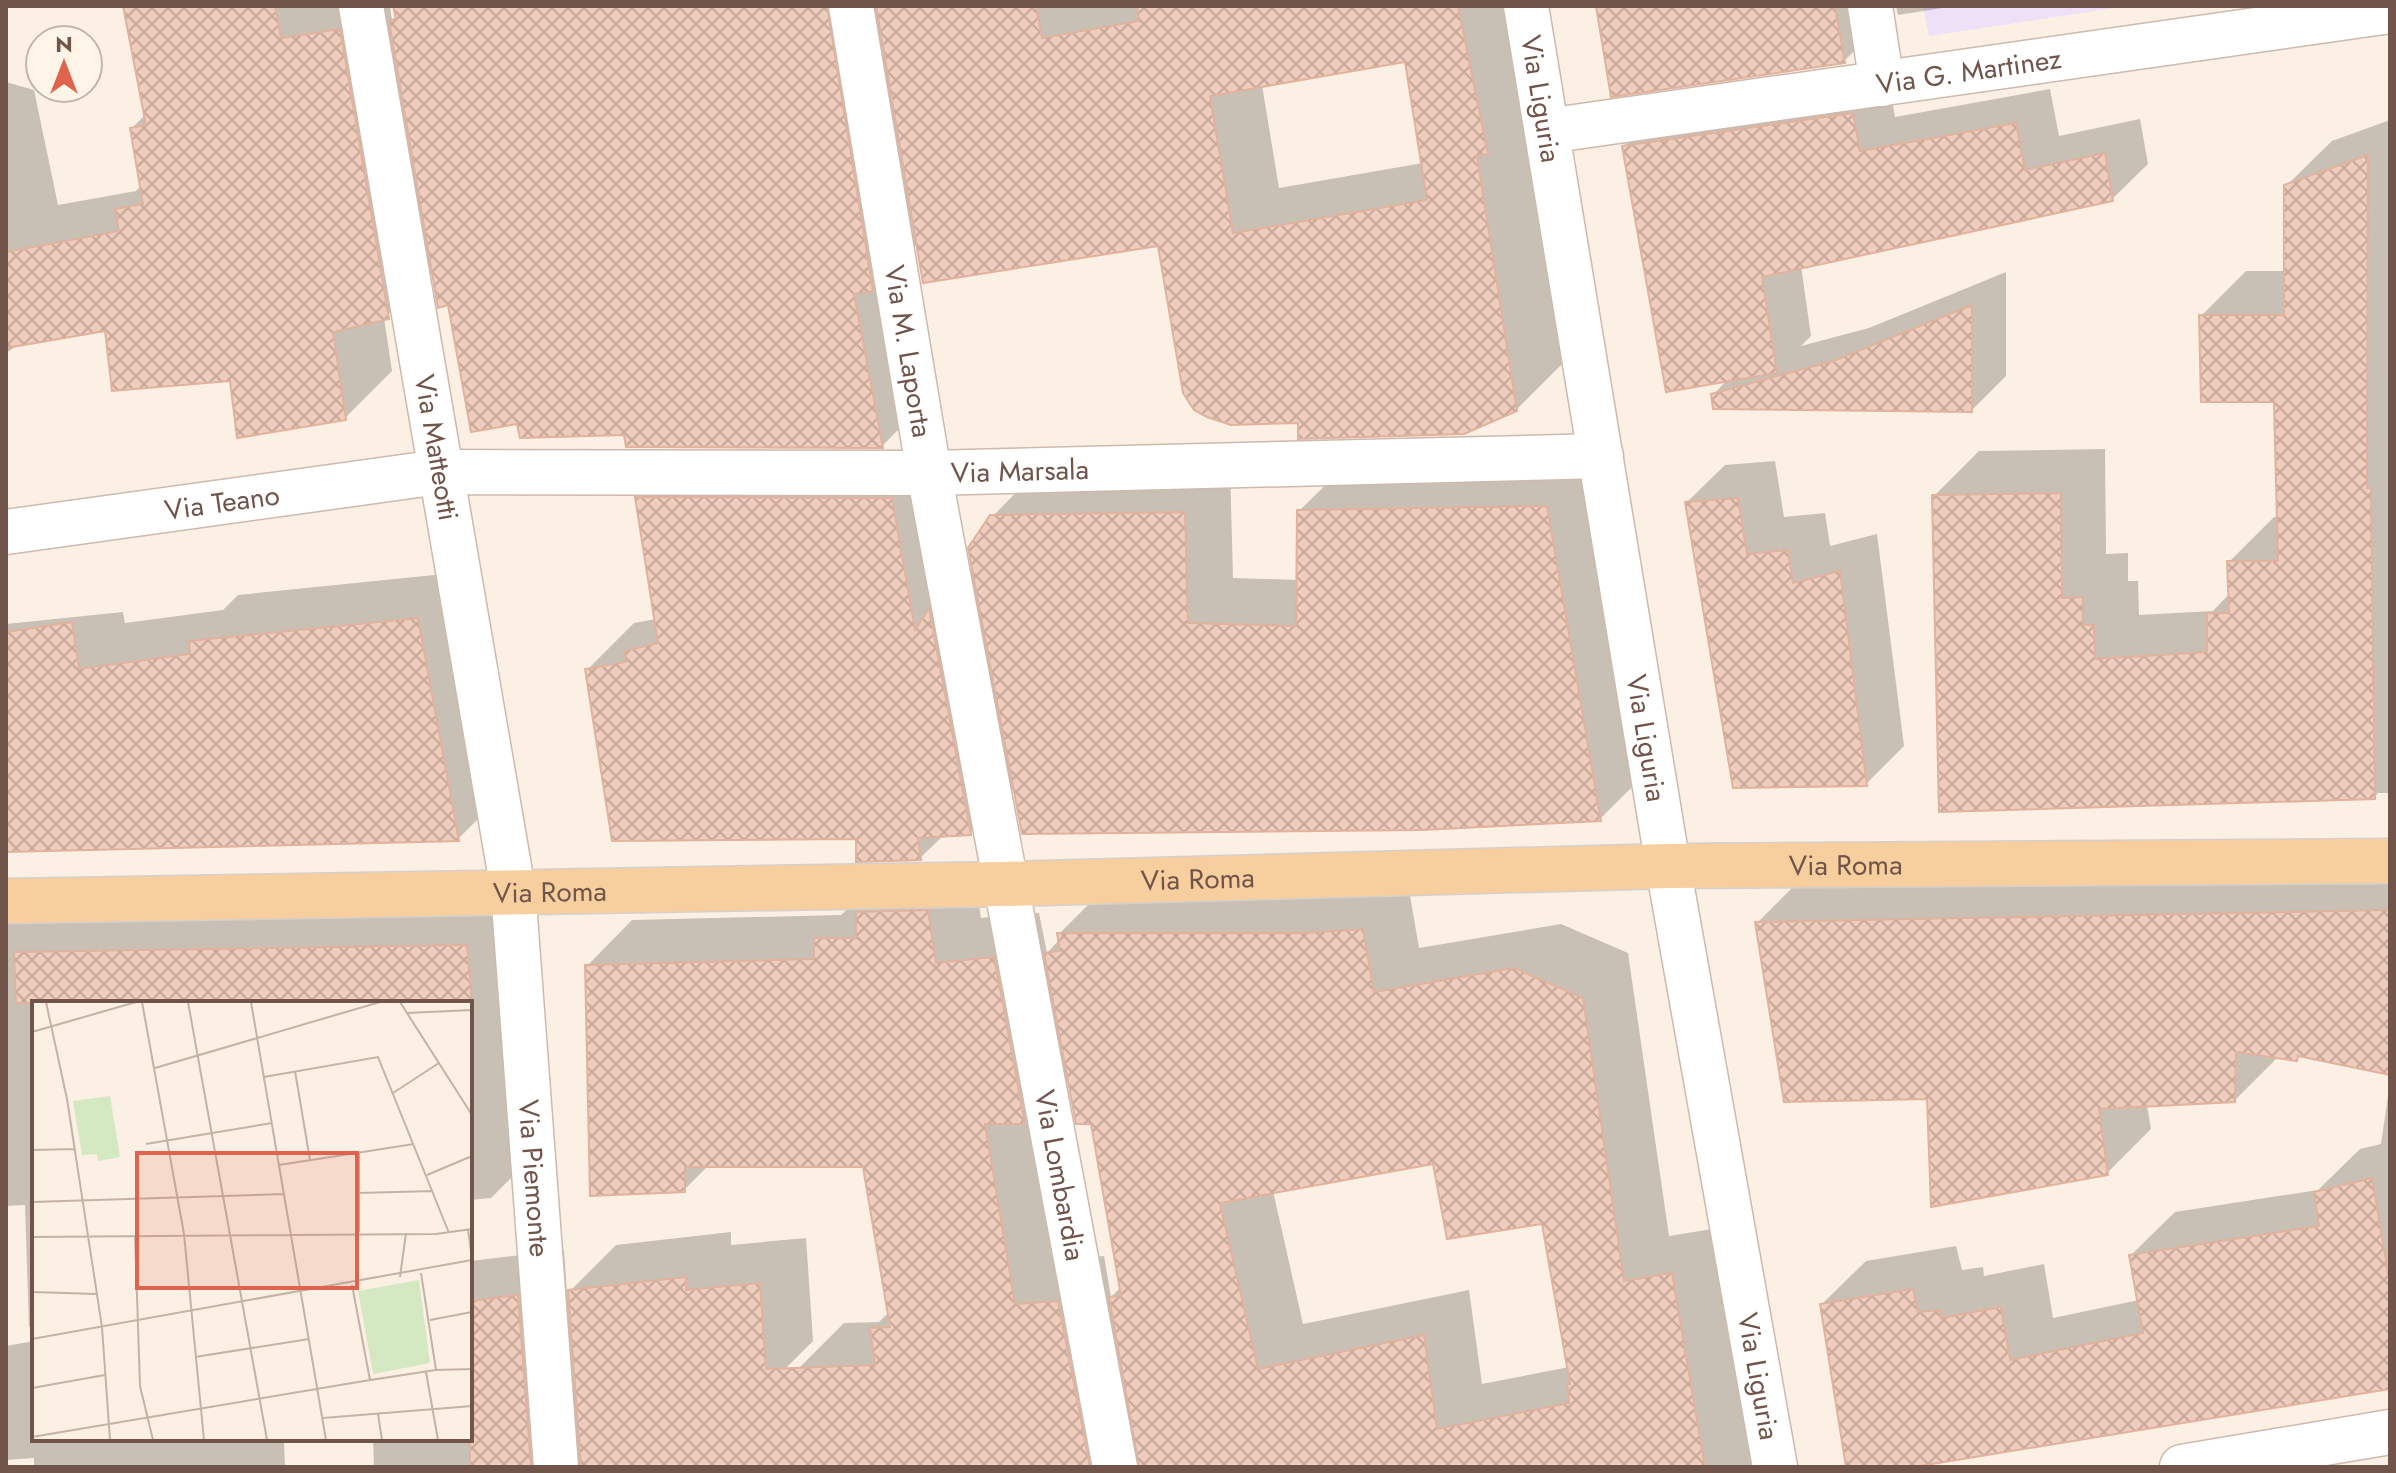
<svg xmlns="http://www.w3.org/2000/svg" width="2396" height="1473" font-family="Jost,sans-serif">
<defs>
<pattern id="building-cross-hatch" width="8" height="8" patternUnits="userSpaceOnUse" patternTransform="scale(2)"><rect width="8" height="8" fill="#efccbc"/><path d="M0 0l8 8M0 8l8-8" fill="none" stroke="#c6a89b"/></pattern>
</defs>
<rect width="100%" height="100%" fill="#fbf0e3"/>
<polygon fill="#ede0f7" points="1923,6 2128,6 1929,36"/>
<g fill="#0003" fill-rule="evenodd">
<path d="M125,6h265l2,14 5,-5 -2,-9h1117l51,357 -47,47 -216,11 -140,-177 -242,-1 -16,16 26,141 -46,46 -256,-14 -108,-11 -84,-149 -50,46 8,53 -47,47 -113,-39 -125,-50 -86,14 -15,10v-271l28,8 24,115 78,-14 6,-7 -10,-56 14,-14zM1406,60l17,103 -144,25 -17,-103z"/>
<polygon points="1598,6 1887,6 1889,16 1844,61"/>
<polygon points="1896,6 1955,6 1898,15"/>
<polygon points="1888,78 1895,117 2050,89 2059,136 2140,119 2148,164 2112,199 1801,266 1811,336 1801,346 1869,328 2006,272 2006,376 1972,410 1713,395 1728,379 1624,146 1659,111"/>
<polygon points="2390,120 2390,793 2378,793 2374,797 1941,810 1934,496 1979,451 2105,449 2106,554 2128,553 2128,581 2138,581 2139,615 2213,611 2230,593 2229,562 2274,517 2279,517 2276,400 2201,316 2246,271 2286,271 2286,186 2332,141"/>
<polygon points="683,451 938,452 960,580 974,566 992,517 1038,470 1230,467 1233,578 1299,580 1299,511 1346,465 1592,461 1646,773 1600,819 1015,788 970,833 944,835 920,858 858,837 587,670 634,623 656,619 637,498"/>
<polygon points="1775,461 1784,517 1825,513 1830,546 1877,534 1904,746 1866,784 1687,502 1725,465"/>
<polygon points="464,572 504,793 458,839 6,850 6,624 123,612 125,623 223,610 238,595"/>
<path d="M973,866l8,52 58,-5 8,40 13,-14 -1,-5 46,-46 303,-4 11,64 142,-24 67,29 41,283 49,-8 35,239h-941l-13,-99 45,-45 35,-1 11,-11 -25,-146h-156l-25,25 -97,-224 45,-46 209,-5 21,-21zM1069,1077l23,45 29,165 -10,10 -7,-41 -43,3 -25,-148zM1434,1162l109,60 26,145 -87,17 -13,-94 -166,34 -30,-133z"/>
<polygon points="2390,868 2390,1073 2300,1054 2296,1059 2279,1056 2235,1100 2147,1105 2151,1129 2107,1173 1929,1097 1757,923 1801,879"/>
<polygon points="512,900 537,1152 491,1198 470,1200 470,1003 34,1003 34,1327 29,1327 25,1205 6,1206 6,911"/>
<polygon points="2390,1082 2390,1388 1905,1467 1848,1467 1822,1304 1866,1261 1956,1246 1962,1270 1983,1267 1984,1276 2044,1264 2053,1318 2139,1300 2131,1255 2175,1212 2318,1190 2360,1149 2381,1144"/>
<polygon points="731,1232 731,1245 806,1238 813,1341 767,1387 675,1467 374,1467 373,1439 470,1439 470,1261 564,1250 567,1294 616,1245"/>
<polygon points="34,1341 34,1439 284,1439 285,1467 34,1467 34,1458 6,1460 6,1346"/>
</g>
<g fill="url(#building-cross-hatch)" stroke="#e1b29d" stroke-width="2" fill-rule="evenodd">
<polygon points="123,6 275,6 281,38 340,29 389,319 333,332 346,420 237,438 230,381 112,391 105,331 6,348 6,252 119,231 115,209 143,204 130,128 146,125"/>
<polygon points="393,6 827,6 873,291 854,294 883,448 626,447 624,435 520,438 517,424 471,432 448,305 438,308 389,21 396,19"/>
<path d="M876,6h160l6,32 97,-17 -2,-15h321l30,148 -11,2 40,255 -53,23 -166,5v-16l-67,2 -24,-8 -13,-7 -11,-17 -25,-147 -235,37zM1405,62l22,138 -194,33 -23,-137z"/>
<polygon points="1596,6 1835,6 1845,63 1611,97"/>
<polygon points="1853,113 1860,151 2016,123 2025,170 2105,153 2113,201 1762,277 1777,373 1666,392 1622,146"/>
<polygon points="2368,155 2367,488 2371,488 2375,799 1939,812 1932,495 2061,493 2062,598 2083,597 2083,625 2094,625 2095,659 2207,652 2207,613 2229,613 2227,561 2278,561 2274,402 2201,402 2199,315 2284,315 2284,185"/>
<polygon points="1972,305 1972,412 1713,409 1711,394 1833,361"/>
<polygon points="635,497 892,498 915,630 929,608 971,835 918,838 921,860 856,862 856,839 612,841 585,669 626,662 625,651 658,643"/>
<polygon points="1738,498 1747,554 1788,550 1793,583 1840,571 1867,786 1733,788 1685,502"/>
<polygon points="1547,506 1601,821 1422,830 1022,834 968,548 990,515 1185,512 1188,623 1296,626 1297,510"/>
<polygon points="418,618 459,841 6,852 6,632 72,622 79,669 190,654 189,641"/>
<polygon points="928,910 936,963 994,957 1025,1124 985,1124 1015,1304 1058,1301 1090,1467 581,1467 568,1290 686,1277 686,1290 760,1283 766,1369 875,1365 870,1328 890,1327 863,1167 685,1167 685,1192 590,1196 585,965 814,959 814,938 856,938 856,912"/>
<polygon points="2390,910 2390,1075 2298,1056 2297,1061 2236,1052 2235,1102 2099,1109 2108,1175 1931,1207 1927,1099 1784,1102 1755,922"/>
<path d="M1363,929l11,63 140,-24 69,30 41,283 48,-8 33,194h-566l-30,-170 12,-1 -30,-172h-15l-32,-171 16,-2 -3,-18h248zM1433,1164l14,75 95,-15 28,160h-3l2,19 -132,26 -13,-94 -166,34 -38,-166z"/>
<polygon points="467,945 472,1003 16,1003 14,952"/>
<polygon points="2372,1178 2390,1285 2390,1389 1914,1467 1846,1467 1820,1304 1913,1289 1918,1312 1940,1310 1941,1318 2001,1307 2010,1360 2143,1333 2129,1255 2319,1226 2314,1192"/>
<polygon points="518,1295 531,1467 470,1467 470,1301"/>
</g>
<g fill="none" stroke-linecap="round" stroke-linejoin="round">
<g stroke="#ceb9ad" stroke-width="47">
<g id="minor">
<path id="s1" d="M361,6l152,884 43,577"/>
<path id="s2" d="M851,6l78,467 186,994"/>
<path id="s3" d="M1526,6l142,860 107,601"/>
<polyline points="1870,6 1882,84"/>
<path id="s4" d="M1547,131l843,-120"/>
<path id="s5" d="M6,532l433,-60 490,1 672,-17"/>
<polyline points="2182,1467 2390,1432"/>
</g>
</g>
<g stroke="#d7cfcc" stroke-width="47">
<g id="major">
<path id="s6" d="M6,901l998,-17 664,-18 722,-5"/>
</g>
</g>
<use href="#minor" stroke="#fff" stroke-width="44"/>
<use href="#major" stroke="#f7cf9e" stroke-width="44"/>
</g>
<g text-anchor="middle" stroke-width="8" stroke-linejoin="round" paint-order="stroke">
<g font-size="28" fill="#71554a" stroke="#fef4e8">
<text dy="10" stroke="none"><textPath href="#s4" startOffset="426">Via G. Martinez</textPath></text>
<text dy="10" stroke="none"><textPath href="#s3" startOffset="94">Via Liguria</textPath></text>
<text dy="10" stroke="none"><textPath href="#s2" startOffset="350">Via M. Laporta</textPath></text>
<text dy="10" stroke="none"><textPath href="#s1" startOffset="448">Via Matteotti</textPath></text>
<text dy="10" stroke="none"><textPath href="#s5" startOffset="1018">Via Marsala</textPath></text>
<text dy="10" stroke="none"><textPath href="#s5" startOffset="218">Via Teano</textPath></text>
<text dy="10" stroke="none"><textPath href="#s3" startOffset="742">Via Liguria</textPath></text>
<text dy="10" stroke="none"><textPath href="#s6" startOffset="1840">Via Roma</textPath></text>
<text dy="10" stroke="none"><textPath href="#s6" startOffset="1192">Via Roma</textPath></text>
<text dy="10" stroke="none"><textPath href="#s6" startOffset="544">Via Roma</textPath></text>
<text dy="10" stroke="none"><textPath href="#s2" startOffset="1188">Via Lombardia</textPath></text>
<text dy="10" stroke="none"><textPath href="#s1" startOffset="1186">Via Piemonte</textPath></text>
<text dy="10" stroke="none"><textPath href="#s3" startOffset="1390">Via Liguria</textPath></text>
</g>
</g>
<g transform="translate(32 1001)">
<rect width="440" height="440" fill="#fbf0e3"/>
<path d="M78,95l10,61 -22,4 -1,-7 -15,1 -9,-54zM387,279l11,83 -57,11 -15,-83z" fill="#d4e8c2"/>
<path fill="none" stroke="#c4b2a6" stroke-width="2" d="M14,1l21,97 35,228 8,113M110,1l42,232 20,206M156,1l79,438M219,1l75,438M368,1l72,113M375,12l65,-3M0,31l104,-30M123,67l225,-66M263,70l15,89M232,76l114,-20 71,176M361,92l46,-30M114,143l126,-21M0,149l43,-1M327,152v79M247,164l135,-21M395,174l45,-19M327,192l74,-2M0,201l252,-8M436,229l4,28M103,234l5,151 13,54M0,236l404,-3 36,-5M368,276l6,-44M320,284l18,95 66,-10 -15,-97M0,291l65,2M398,319l42,-8M0,338l440,-79M163,356l114,-18M404,369l36,-1M394,371l12,68M0,387l73,-13M346,413l4,26M291,417l149,-12M0,436l338,-57"/>
<path fill="#e0634d" fill-opacity="0.15" stroke="#e0634d" stroke-width="4" d="M105,152h220v135h-220z"/>
<rect width="440" height="440" fill="none" stroke="#71554a" stroke-width="4"/>
</g>
<rect width="2396" height="1473" fill="none" stroke="#71554a" stroke-width="16"/>
<g transform="translate(64 64)"><circle r="38" fill="#fef4e8" stroke="#c6b4a9" stroke-width="2"/>
<path d="M0-6L14 30L0 20L-14 30Z" fill="#e0634d"/>
<text y="-12" font-size="22" font-weight="bold" text-anchor="middle" fill="#71554a">N</text>
</g>
</svg>
